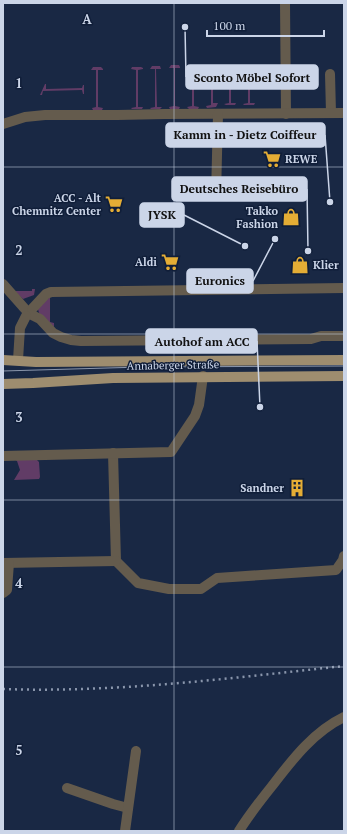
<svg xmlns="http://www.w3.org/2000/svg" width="347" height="834" font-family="'PT Serif',serif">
<rect width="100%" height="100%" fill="#192844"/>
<g fill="#613c66">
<polygon points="171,65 179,65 180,67 180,68 175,68 175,106 180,107 179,109 170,109 169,107 174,106 174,68 169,68"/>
<polygon points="189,65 197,65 199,67 199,68 194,68 194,106 199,107 198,109 189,109 187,107 192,106 192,68 187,68"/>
<polygon points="208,65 216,65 218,67 218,68 213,68 213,103 218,103 216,107 207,108 206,106 211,105 211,68 206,68"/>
<polygon points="226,65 234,65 236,67 236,68 231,68 231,103 236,103 235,105 226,105 224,104 229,103 229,68 224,68"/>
<polygon points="245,65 253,65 255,67 255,68 250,68 250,103 255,103 254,105 244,105 243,104 248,103 248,68 243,68"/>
<polygon points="152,66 160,66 161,69 156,69 157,107 162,107 160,109 151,109 150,108 155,107 155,69 150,69"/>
<polygon points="93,67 101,67 103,69 103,70 98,70 98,107 103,108 102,110 93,110 92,108 96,107 96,70 91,70"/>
<polygon points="132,67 141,67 143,68 143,69 138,70 138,107 143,107 142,109 132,109 131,108 136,107 136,70 131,69"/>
<polygon points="45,84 46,84 46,89 82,88 83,85 84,85 84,94 83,94 82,90 43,91 42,95 40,95"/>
<polygon points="32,289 35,289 34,295 23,299 14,291 32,291"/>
<path d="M50,297v25l4,1v4c-8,-7 -17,-11 -16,-21z"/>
<polygon points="14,459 36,459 39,462 40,477 39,479 14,480 20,470 17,461"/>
</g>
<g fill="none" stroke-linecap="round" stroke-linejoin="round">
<g stroke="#645b4d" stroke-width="10">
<polyline points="285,3 286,114"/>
<polyline points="330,74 331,113"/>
<polyline points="3,124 25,117 45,115 117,115 165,114 344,113"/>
<polyline points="216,196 218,114"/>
<polyline points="3,284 25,309"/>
<polyline points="32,309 46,294 51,292 344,288"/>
<polyline points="32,315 40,319 53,333 61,337 71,340 81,341 311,339 321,336 344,336"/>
<polyline points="18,360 20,328 26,316"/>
<polyline points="113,453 116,561 138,583 169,589 201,589 217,578 336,570 343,560 344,556"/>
<polyline points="3,456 171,452 195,416 199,405 203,376"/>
<polyline points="3,563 116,561"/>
<polyline points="3,593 7,590 9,563"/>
<polyline points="67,788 113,804 128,808"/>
<polyline points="125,831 136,751"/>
<path d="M239,831c10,-16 21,-30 33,-45 20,-26 41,-54 72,-69"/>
</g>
<g stroke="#9e8d6f" stroke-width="10">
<polyline points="3,360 36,362 344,360"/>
<polyline points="3,384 33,383 113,378 344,376"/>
</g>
<polyline stroke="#8a96ac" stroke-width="1" points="3,371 142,367 344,366"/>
<path stroke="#8a96ac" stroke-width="2.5" stroke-dasharray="2 4" stroke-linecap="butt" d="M3,689c114,4 228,-11 341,-23"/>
</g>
<path fill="none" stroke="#cbd5e8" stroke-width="1" stroke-opacity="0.55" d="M174,3v828M3,167h341M3,334h341M3,500h341M3,667h341"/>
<defs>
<g id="supermarket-bare" transform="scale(1.38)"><path d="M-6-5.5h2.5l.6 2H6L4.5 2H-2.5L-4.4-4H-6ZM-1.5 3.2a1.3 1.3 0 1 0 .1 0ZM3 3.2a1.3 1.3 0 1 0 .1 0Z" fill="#e4ad35" stroke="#101e39" stroke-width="2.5" paint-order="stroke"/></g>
<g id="shop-bare" transform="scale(1.38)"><path d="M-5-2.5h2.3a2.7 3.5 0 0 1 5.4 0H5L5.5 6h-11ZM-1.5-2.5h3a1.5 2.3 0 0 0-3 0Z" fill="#e4ad35" stroke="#101e39" stroke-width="2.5" paint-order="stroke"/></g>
<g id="building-bare" transform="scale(1.38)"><path d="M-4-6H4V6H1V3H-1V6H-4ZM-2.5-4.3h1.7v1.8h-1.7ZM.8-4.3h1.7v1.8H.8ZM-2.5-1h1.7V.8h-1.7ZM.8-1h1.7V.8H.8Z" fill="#e4ad35" stroke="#101e39" stroke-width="2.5" paint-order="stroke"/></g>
</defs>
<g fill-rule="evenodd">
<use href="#supermarket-bare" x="272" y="159"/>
<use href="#supermarket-bare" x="114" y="204"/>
<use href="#shop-bare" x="291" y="217"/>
<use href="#supermarket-bare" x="170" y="262"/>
<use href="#shop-bare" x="300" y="265"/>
<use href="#building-bare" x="297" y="488"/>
</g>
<g text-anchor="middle" stroke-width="3" stroke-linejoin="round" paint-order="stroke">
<g font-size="11" font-weight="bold" fill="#cbd5e8" stroke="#101e39" text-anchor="end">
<text x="285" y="163" text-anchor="start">REWE</text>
<text x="101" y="202">ACC - Alt<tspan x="101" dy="13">Chemnitz Center</tspan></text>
<text x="278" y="215">Takko<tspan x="278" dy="13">Fashion</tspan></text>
<text x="157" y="266">Aldi</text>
<text x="313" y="269" text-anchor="start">Klier</text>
<text x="284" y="492">Sandner</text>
</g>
<g font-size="11" fill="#cbd5e8" stroke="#101e39">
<text transform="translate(173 365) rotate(-1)" y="4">Annaberger Straße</text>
</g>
</g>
<g font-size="13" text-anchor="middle" font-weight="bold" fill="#cbd5e8" stroke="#101e39" stroke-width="3" stroke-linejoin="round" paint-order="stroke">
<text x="87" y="24">A</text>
<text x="19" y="88">1</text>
<text x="19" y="255">2</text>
<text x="19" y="422">3</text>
<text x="19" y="588">4</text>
<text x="19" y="755">5</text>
</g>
<path fill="none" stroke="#cbd5e8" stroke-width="1.5" d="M185 27L186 77M330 202L325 135M308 251L307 189M245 246L184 215M275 239L253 281M260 407L257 341"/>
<g fill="#cbd5e8" stroke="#101e39" stroke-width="1.5">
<circle cx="185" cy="27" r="4"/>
<circle cx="330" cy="202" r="4"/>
<circle cx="308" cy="251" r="4"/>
<circle cx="245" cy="246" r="4"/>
<circle cx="275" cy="239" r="4"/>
<circle cx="260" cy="407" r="4"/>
</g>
<g fill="#cbd5e8" stroke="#cbd5e8" stroke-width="1.5">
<rect x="186" y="65" width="132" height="24" rx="4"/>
<rect x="166" y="123" width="159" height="24" rx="4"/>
<rect x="172" y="177" width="135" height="24" rx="4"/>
<rect x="140" y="203" width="44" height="24" rx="4"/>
<rect x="187" y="269" width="66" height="24" rx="4"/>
<rect x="146" y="329" width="111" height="24" rx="4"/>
</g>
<g font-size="12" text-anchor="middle" font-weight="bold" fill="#111">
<text x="252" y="82">Sconto Möbel Sofort</text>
<text x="245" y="139">Kamm in - Dietz Coiffeur</text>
<text x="239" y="193">Deutsches Reisebüro</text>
<text x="162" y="219">JYSK</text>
<text x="220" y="285">Euronics</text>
<text x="202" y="346">Autohof am ACC</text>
</g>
<rect width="347" height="834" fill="none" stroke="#cbd5e8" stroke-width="8"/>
<path d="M207 30v6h117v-6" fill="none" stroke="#cbd5e8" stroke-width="2"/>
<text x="213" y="30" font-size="12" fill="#cbd5e8" stroke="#101e39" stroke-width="3" paint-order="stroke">100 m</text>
</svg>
